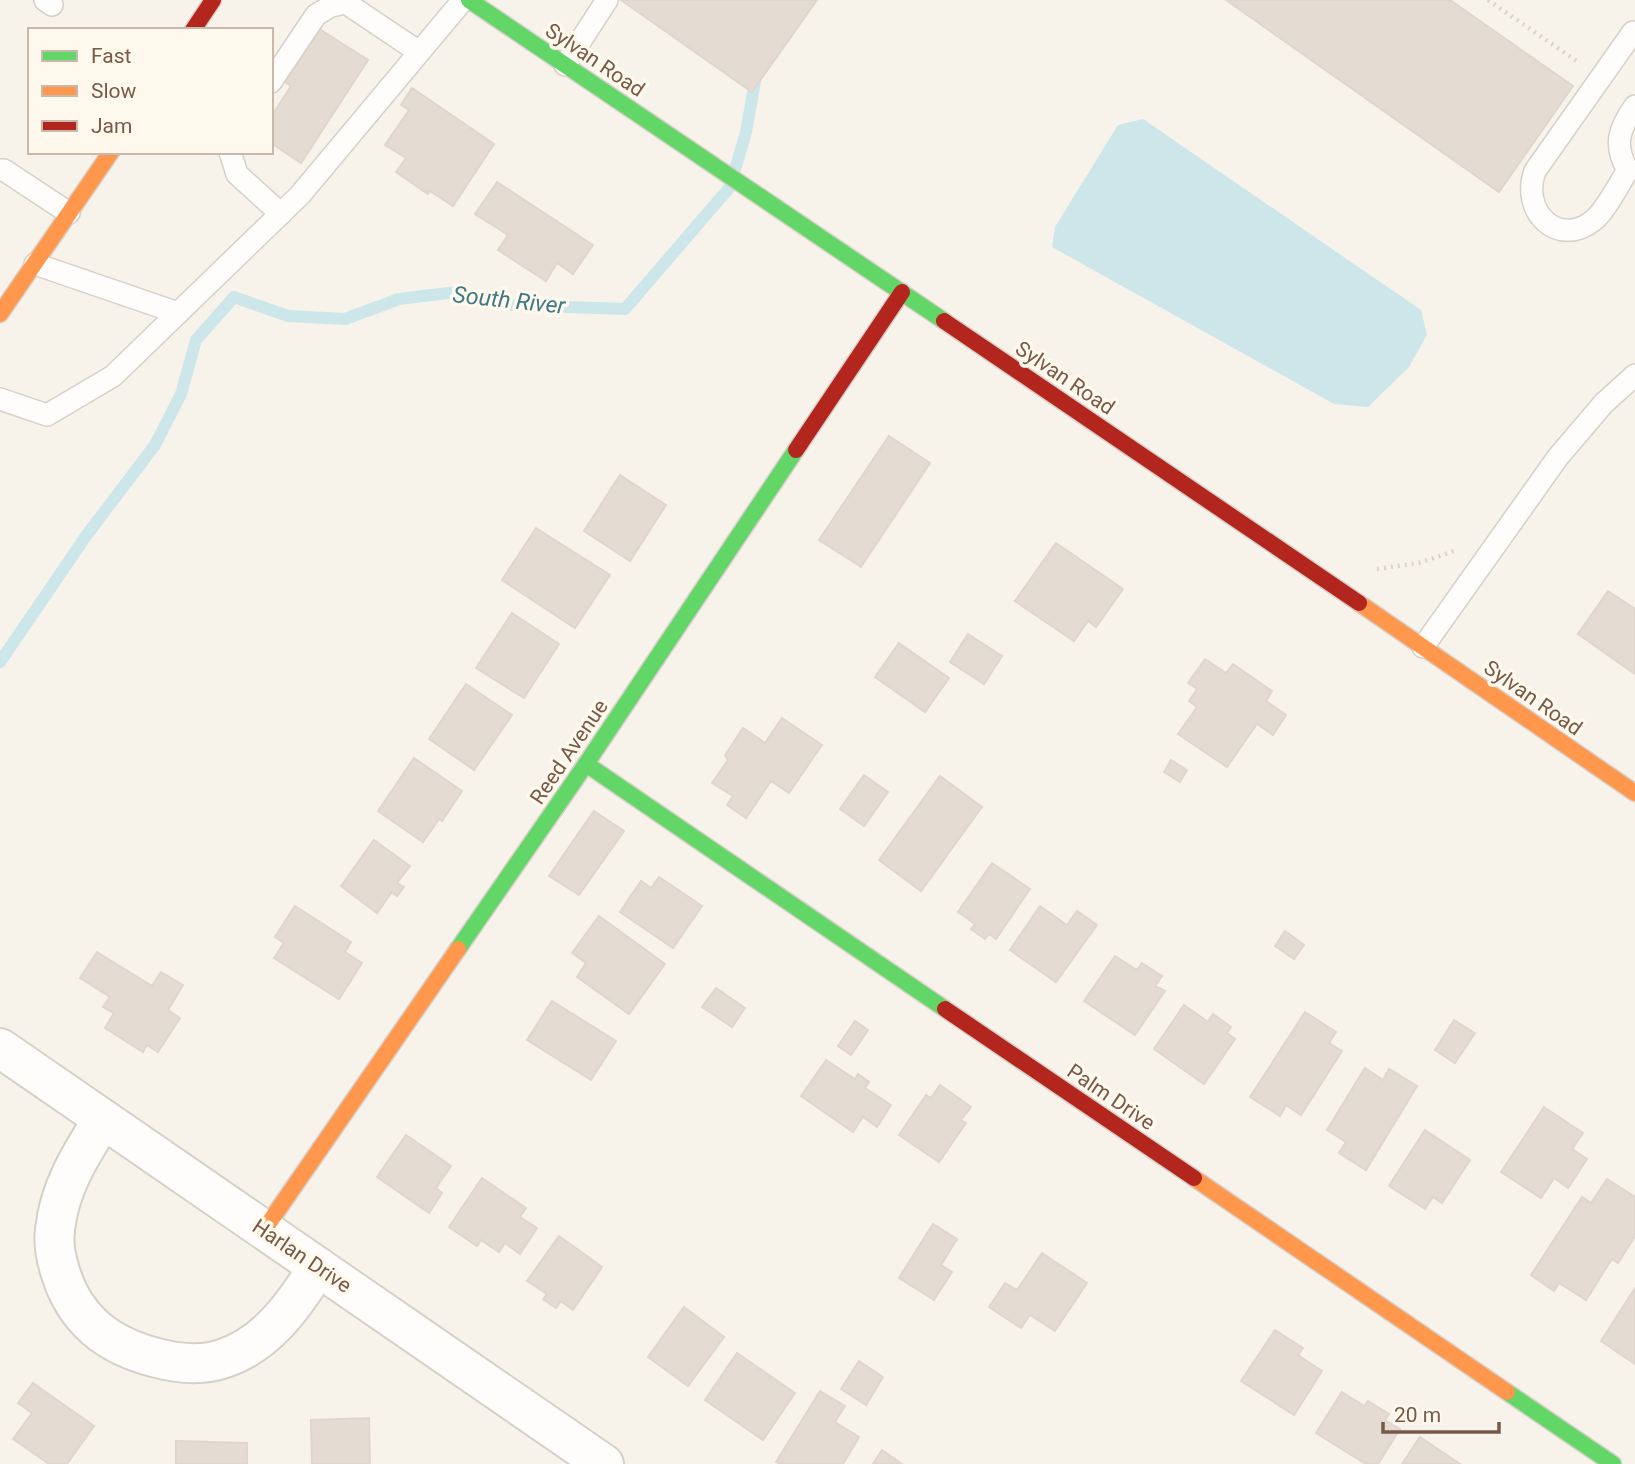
<svg xmlns="http://www.w3.org/2000/svg" width="1635" height="1464" font-family="Roboto,sans-serif">
<rect width="100%" height="100%" fill="#f7f3eb"/>
<polygon fill="#cce6e9" points="1143,119 1421,310 1427,335 1409,367 1368,407 1334,404 1052,247 1055,227 1118,125"/>
<g fill="none" stroke-linecap="round" stroke-linejoin="round">
<polyline stroke="#cce6e9" stroke-width="12" points="0,662 86,536 155,445 181,394 196,340 234,297 288,316 345,319 399,299 456,292 511,305 625,309 730,187 746,132 756,76"/>
</g>
<g fill="#e4dbd2" stroke="#e0d6cd" stroke-width="2">
<polygon points="621,0 817,0 752,92"/>
<polygon points="1226,0 1450,0 1573,86 1499,192"/>
<polygon points="318,28 368,60 301,163 271,143 271,117 291,86 283,81"/>
<polygon points="412,88 494,144 453,206 430,191 428,194 396,172 406,158 385,145 409,110 401,105"/>
<polygon points="497,182 593,245 573,274 557,263 546,281 498,250 508,235 475,214"/>
<polygon points="889,436 930,463 861,567 819,540"/>
<polygon points="620,475 666,505 630,561 584,531"/>
<polygon points="536,528 610,575 575,628 502,580"/>
<polygon points="1056,543 1123,589 1096,627 1088,621 1074,641 1015,601"/>
<polygon points="1608,591 1635,609 1635,674 1578,634"/>
<polygon points="512,613 559,644 524,698 476,668"/>
<polygon points="968,634 1002,656 984,684 950,662"/>
<polygon points="899,643 949,678 925,712 875,677"/>
<polygon points="1205,659 1226,673 1233,664 1272,691 1266,701 1286,715 1273,735 1257,724 1227,767 1178,734 1197,707 1189,701 1197,689 1188,683"/>
<polygon points="466,684 512,715 474,770 429,739"/>
<polygon points="782,718 822,745 789,793 771,781 746,818 727,805 733,796 712,783 728,760 725,755 743,728 765,743"/>
<polygon points="414,758 462,791 442,821 439,819 423,842 378,811"/>
<polygon points="1171,760 1187,770 1180,782 1164,772"/>
<polygon points="864,775 888,792 864,826 840,809"/>
<polygon points="940,776 982,807 921,891 879,860"/>
<polygon points="594,811 624,831 579,895 549,876"/>
<polygon points="374,840 410,866 397,883 404,887 397,896 392,892 377,913 341,886"/>
<polygon points="992,863 1030,889 996,939 989,934 985,939 971,929 975,924 958,912"/>
<polygon points="659,877 702,906 673,948 620,912 641,881 651,888"/>
<polygon points="295,906 351,942 345,952 362,963 339,999 274,958 284,943 275,937"/>
<polygon points="1040,906 1067,925 1077,911 1097,925 1056,982 1010,950"/>
<polygon points="599,916 665,964 629,1014 577,977 586,963 572,953"/>
<polygon points="1285,931 1304,945 1294,959 1275,946"/>
<polygon points="97,952 152,986 161,972 183,985 168,1010 180,1018 158,1052 147,1045 143,1052 105,1028 114,1013 103,1007 110,997 80,978"/>
<polygon points="1115,956 1137,970 1142,963 1162,976 1155,986 1165,991 1135,1035 1084,1001"/>
<polygon points="716,988 745,1008 732,1027 702,1007"/>
<polygon points="552,1001 616,1041 591,1080 527,1040"/>
<polygon points="1184,1005 1208,1022 1213,1014 1231,1027 1227,1033 1235,1039 1204,1084 1154,1049"/>
<polygon points="1305,1012 1336,1032 1329,1043 1342,1051 1301,1115 1286,1105 1280,1116 1250,1097"/>
<polygon points="1454,1020 1475,1033 1455,1063 1435,1050"/>
<polygon points="855,1021 868,1030 851,1055 838,1046"/>
<polygon points="826,1060 855,1079 858,1074 869,1082 865,1088 891,1105 877,1127 863,1117 853,1132 801,1096"/>
<polygon points="1365,1068 1383,1080 1389,1069 1417,1086 1366,1170 1339,1153 1346,1142 1327,1130"/>
<polygon points="940,1085 971,1107 961,1120 966,1123 939,1162 899,1135 926,1095 931,1098"/>
<polygon points="1544,1107 1583,1133 1572,1149 1587,1159 1568,1188 1554,1178 1541,1198 1501,1172"/>
<polygon points="1425,1130 1470,1160 1442,1203 1433,1197 1425,1209 1389,1186"/>
<polygon points="406,1135 451,1166 436,1188 442,1193 429,1213 377,1177"/>
<polygon points="482,1178 526,1208 520,1217 537,1228 520,1254 505,1243 499,1252 481,1240 477,1246 449,1227"/>
<polygon points="1607,1179 1635,1197 1635,1236 1618,1263 1612,1259 1586,1300 1559,1283 1554,1291 1531,1275 1582,1197 1591,1203"/>
<polygon points="933,1224 957,1239 941,1265 952,1272 934,1300 899,1278"/>
<polygon points="559,1236 602,1267 573,1310 561,1301 556,1308 543,1299 547,1294 527,1281"/>
<polygon points="1042,1253 1087,1283 1055,1331 1030,1315 1021,1328 989,1307 1005,1283 1017,1290"/>
<polygon points="1635,1288 1635,1364 1601,1341"/>
<polygon points="684,1307 724,1337 688,1386 648,1357"/>
<polygon points="1275,1330 1303,1348 1298,1355 1322,1371 1294,1415 1241,1381"/>
<polygon points="737,1353 795,1393 763,1440 705,1400"/>
<polygon points="859,1361 883,1377 866,1405 841,1389"/>
<polygon points="33,1383 94,1426 67,1464 49,1464 13,1439 32,1413 18,1403"/>
<polygon points="820,1391 845,1406 835,1422 859,1437 843,1464 780,1464 776,1462"/>
<polygon points="1342,1392 1364,1406 1368,1401 1389,1414 1385,1420 1400,1429 1378,1464 1366,1464 1316,1433"/>
<polygon points="369,1418 370,1464 312,1464 311,1420"/>
<polygon points="1420,1437 1460,1464 1402,1464"/>
<polygon points="176,1441 247,1443 247,1464 176,1464"/>
<polygon points="882,1450 902,1464 873,1464"/>
</g>
<g fill="none" stroke-linecap="round" stroke-linejoin="round">
<g stroke="#d6d0c9" stroke-width="24">
<g id="lane">
<polyline points="45,0 52,5"/>
<path d="M1633,32l-98,139c-15,41 24,78 59,49 12,-10 25,-36 34,-50 -15,-24 -9,-42 7,-64"/>
<polyline points="565,65 607,0"/>
<polyline points="271,82 316,15 331,6 346,3 419,52"/>
<polyline points="230,152 237,174 281,214"/>
<polyline points="0,170 4,170 69,213"/>
<polyline points="35,264 178,313"/>
<polyline points="0,399 47,415 113,376 300,195 463,0"/>
<polyline points="1423,647 1558,457 1604,403 1635,375"/>
</g>
</g>
<g stroke="#d6d0c9" stroke-width="42">
<g id="street">
<polyline points="0,1048 604,1464"/>
<path d="M103,1119c-22,35 -44,69 -48,111 -2,14 1,28 5,41 15,50 49,75 97,87 23,6 46,8 68,0 43,-15 70,-54 93,-91"/>
</g>
</g>
<g stroke="#d7cfc8" stroke-width="19">
<g id="fast">
<polyline points="469,0 944,321"/>
<polyline points="586,764 945,1009"/>
<polyline points="458,949 586,764 796,450"/>
<polyline points="1507,1392 1613,1464"/>
</g>
</g>
<g stroke="#d7cfc8" stroke-width="19">
<g id="slow">
<polyline points="0,314 111,152"/>
<polyline points="1359,603 1635,793"/>
<polyline points="1194,1178 1507,1392"/>
<polyline points="264,1230 458,949"/>
</g>
</g>
<g stroke="#d7cfc8" stroke-width="19">
<g id="jam">
<polyline points="193,30 213,0"/>
<polyline points="944,321 1359,603"/>
<polyline points="796,450 902,292"/>
<polyline points="945,1009 1194,1178"/>
</g>
</g>
<g stroke="#dbd3cd" stroke-width="4.5" stroke-dasharray="2 5" stroke-linecap="butt">
<polyline points="1488,0 1578,62"/>
<polyline points="1377,569 1419,563 1454,551"/>
</g>
<use href="#lane" stroke="#fefdfc" stroke-width="21"/>
<use href="#street" stroke="#fefdfc" stroke-width="38"/>
<use href="#fast" stroke="#63d668" stroke-width="16"/>
<use href="#slow" stroke="#ff974d" stroke-width="16"/>
<use href="#jam" stroke="#b3261e" stroke-width="16"/>
</g>
<g text-anchor="middle" stroke-width="7" stroke-linejoin="round" paint-order="stroke">
<g font-size="21" fill="#785a49" stroke="#fff8ed">
<text transform="translate(595 60) rotate(34)" y="7">Sylvan Road</text>
<text transform="translate(1065 378) rotate(34)" y="7">Sylvan Road</text>
<text transform="translate(1533 698) rotate(35)" y="7">Sylvan Road</text>
<text transform="translate(569 752) rotate(-56)" y="7">Reed Avenue</text>
<text transform="translate(1111 1097) rotate(34)" y="7">Palm Drive</text>
<text transform="translate(302 1256) rotate(34)" y="7">Harlan Drive</text>
</g>
<g font-size="23" font-style="italic" fill="#3f7885" stroke="#fff8ed">
<text transform="translate(509 300) rotate(6)" y="8">South River</text>
</g>
</g>
<rect x="28" y="28" width="245" height="126" fill="#fff8ed" stroke="#c9b9ab" stroke-width="2"/>
<rect x="42" y="51" width="35" height="10" fill="#63d668" stroke="#c9b9ab" stroke-width="2"/>
<text x="91" y="63" font-size="21" fill="#785a49">Fast</text>
<rect x="42" y="86" width="35" height="10" fill="#ff974d" stroke="#c9b9ab" stroke-width="2"/>
<text x="91" y="98" font-size="21" fill="#785a49">Slow</text>
<rect x="42" y="121" width="35" height="10" fill="#b3261e" stroke="#c9b9ab" stroke-width="2"/>
<text x="91" y="133" font-size="21" fill="#785a49">Jam</text>
<path d="M1383 1422v10h116v-10" fill="none" stroke="#785a49" stroke-width="3.5"/>
<text x="1394" y="1422" font-size="21" fill="#785a49" stroke="#fff8ed" stroke-width="5" paint-order="stroke">20 m</text>
</svg>
